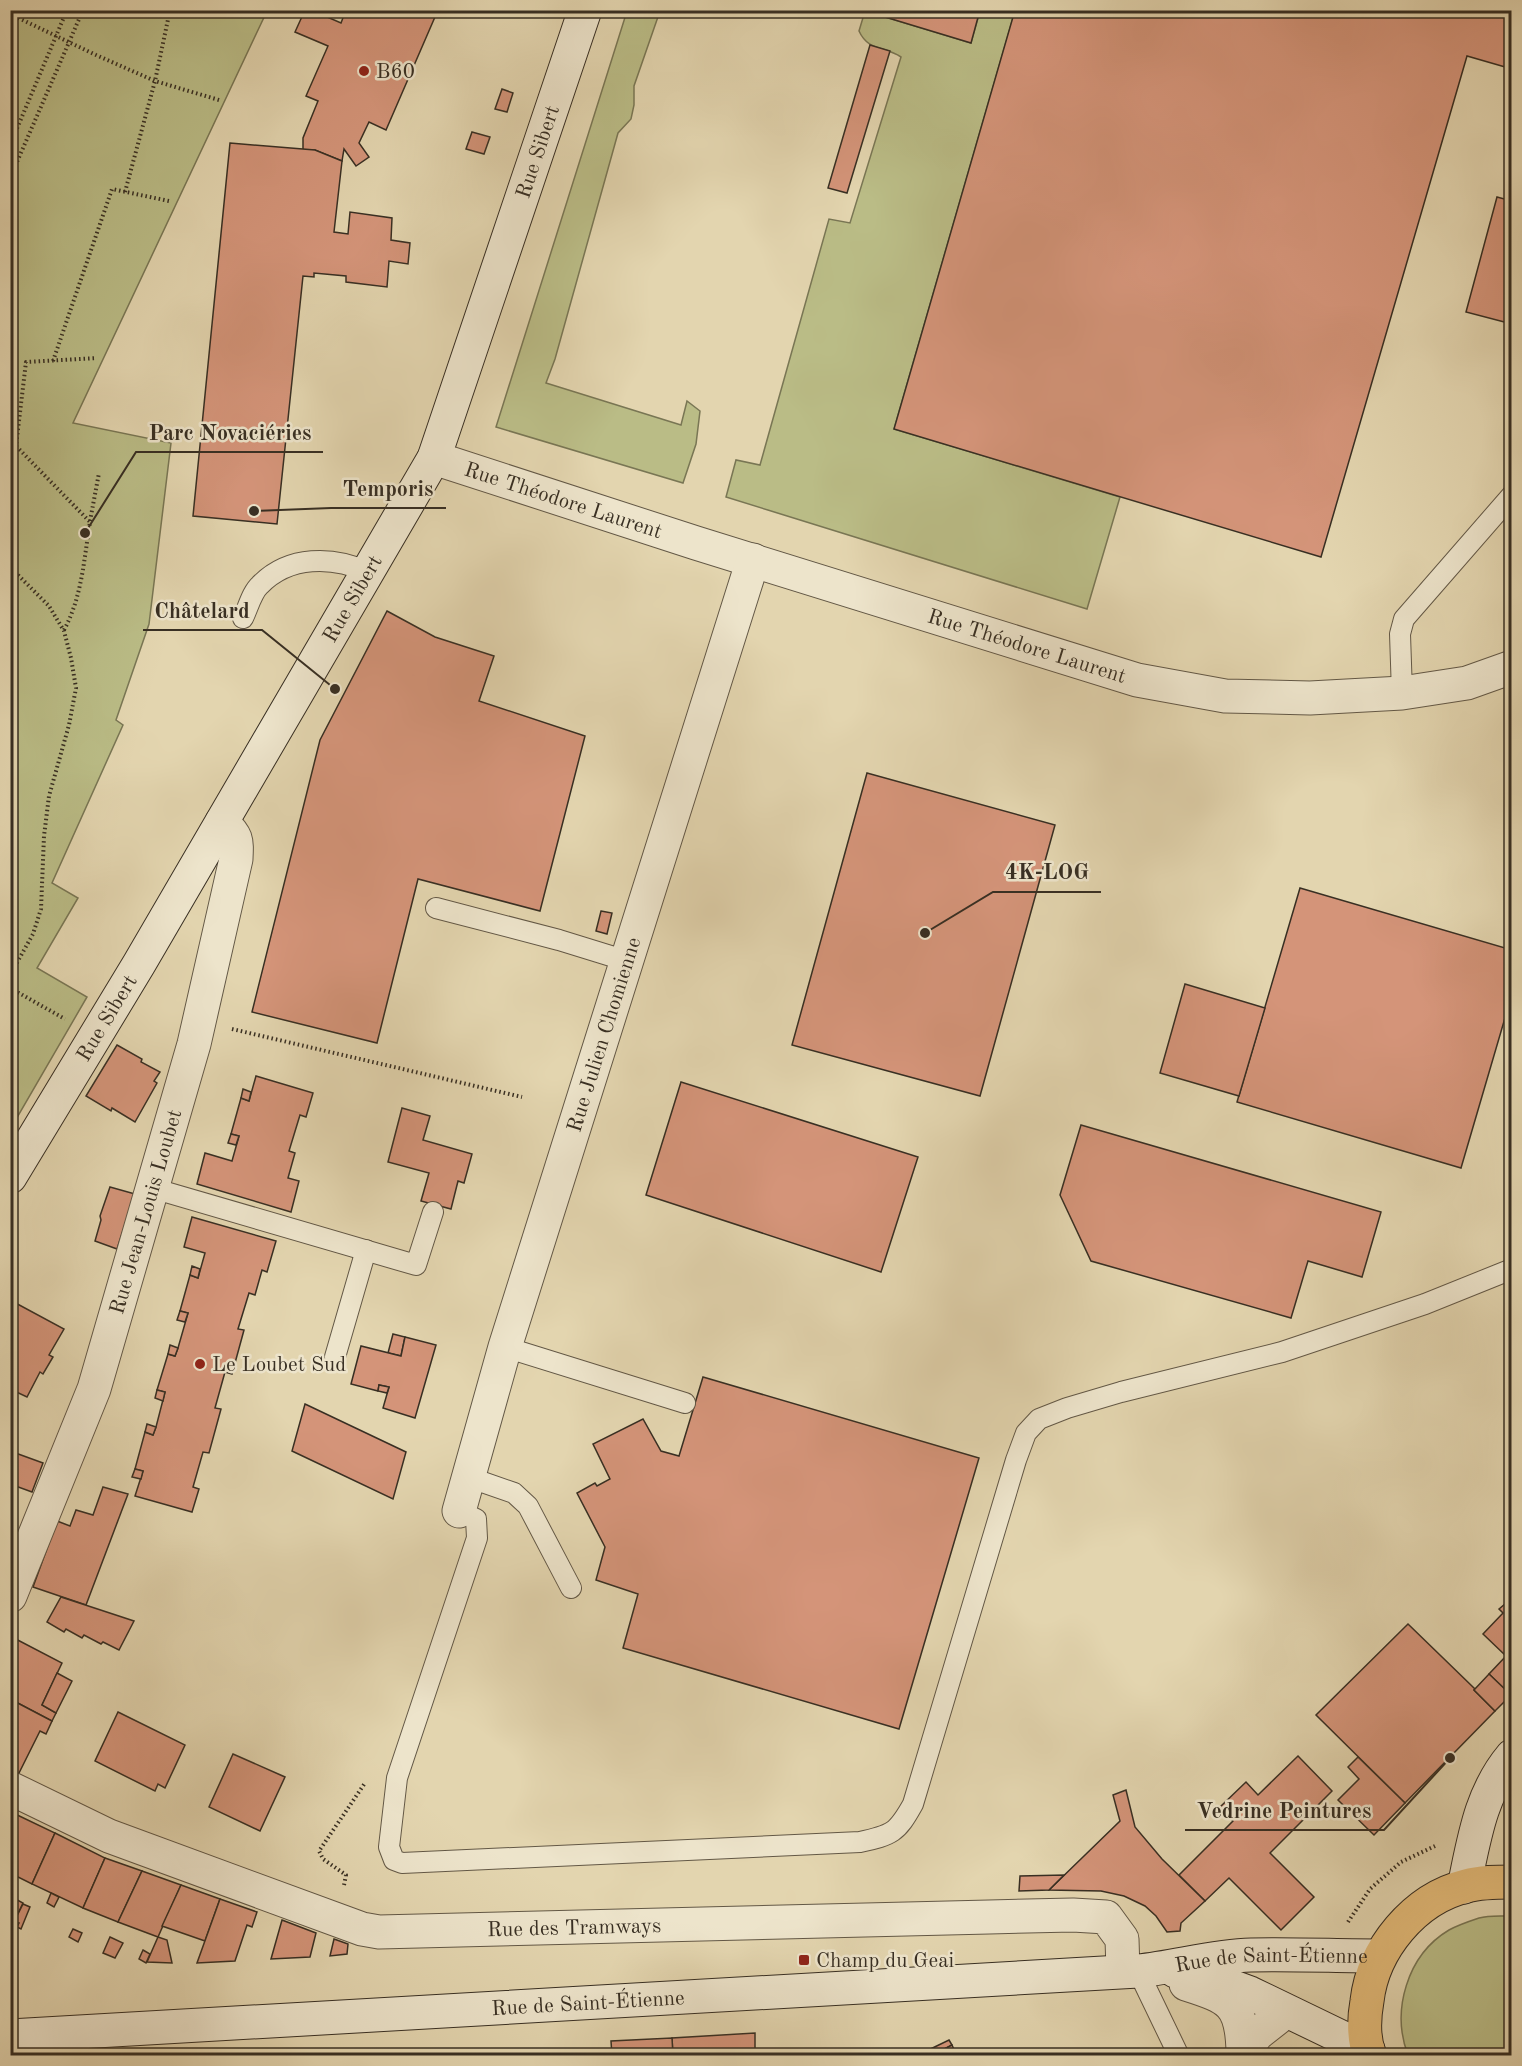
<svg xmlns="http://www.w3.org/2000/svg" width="1522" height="2066" font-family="'Old Standard TT',serif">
<rect width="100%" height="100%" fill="#e3d5af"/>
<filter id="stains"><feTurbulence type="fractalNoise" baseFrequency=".00333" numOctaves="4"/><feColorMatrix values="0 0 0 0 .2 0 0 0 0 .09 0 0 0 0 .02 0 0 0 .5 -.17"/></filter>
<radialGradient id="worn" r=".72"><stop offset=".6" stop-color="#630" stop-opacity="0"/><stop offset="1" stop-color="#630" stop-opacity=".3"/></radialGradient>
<g fill="#babc86" stroke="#797654" stroke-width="1.5">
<polygon points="10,11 267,11 73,423 171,443 149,624 116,720 123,725 52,883 78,898 37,968 87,997 11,1128"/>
<polygon points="627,11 660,11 634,86 634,105 631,119 618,133 555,359 546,383 681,425 687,401 700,411 696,444 683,483 496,427"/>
<path d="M865,11h22l-2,6 86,26 9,-32h35l-121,418 226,68 -33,112 -361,-112 10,-37 24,5 69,-246 21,4 51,-166c-17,-11 -33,-6 -42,-26z"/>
<path d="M1511,1916v139h-103c-17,-44 -1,-100 41,-125 9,-5 21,-9 30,-12 10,-3 22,-2 32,-2z"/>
</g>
<g fill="#d49479" stroke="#382f23" stroke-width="1.5">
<polygon points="305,10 311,10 341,23 346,10 438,10 386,130 369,122 359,143 369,157 356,166 344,149 342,161 315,150 303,150 303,138 318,101 306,96 328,46 295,32"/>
<polygon points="887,10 980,10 971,43 885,17"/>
<polygon points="1015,10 1512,10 1512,69 1467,56 1321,557 894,429"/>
<polygon points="870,45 890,51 847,193 828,188"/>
<polygon points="502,89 513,93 507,112 495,109"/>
<polygon points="472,132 490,137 484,154 466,149"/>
<polygon points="230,143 315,150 342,161 334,232 348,234 350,212 392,218 391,240 410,243 408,264 389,261 387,287 346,282 346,276 314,273 314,277 303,276 277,524 193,516"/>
<polygon points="1497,197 1512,201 1512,324 1466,312"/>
<polygon points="387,611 435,637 494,656 479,701 585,736 540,911 418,879 377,1043 252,1012 320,740"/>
<polygon points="867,773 1055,825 980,1096 792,1045"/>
<polygon points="1300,888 1512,950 1512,994 1461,1168 1237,1102"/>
<polygon points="601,911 612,913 607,934 596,931"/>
<polygon points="1185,984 1265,1008 1239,1096 1160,1073"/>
<polygon points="117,1045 142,1059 141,1062 160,1072 154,1081 157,1083 135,1122 112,1108 111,1111 86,1096"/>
<polygon points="256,1076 313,1093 306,1117 300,1115 289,1151 295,1153 288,1178 299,1181 291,1212 197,1184 205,1153 232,1161 239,1136 231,1134 241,1098 249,1101"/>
<polygon points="681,1082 918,1157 881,1272 646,1195"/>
<polygon points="243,1089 251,1092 249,1101 241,1098"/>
<polygon points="402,1108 430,1116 423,1140 472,1154 464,1183 458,1181 451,1209 421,1201 429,1173 388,1162"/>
<polygon points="1081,1125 1381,1212 1362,1277 1308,1261 1291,1318 1091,1261 1060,1195"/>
<polygon points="231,1134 239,1136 236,1145 228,1143"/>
<polygon points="110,1187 135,1194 117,1249 95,1241 101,1220 100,1216"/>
<polygon points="192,1217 276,1241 267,1272 262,1270 255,1295 249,1293 238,1329 244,1330 232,1374 225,1372 215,1408 221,1409 209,1453 203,1452 193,1487 199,1489 192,1512 135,1496 143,1471 135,1469 145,1432 153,1435 156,1427 165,1392 157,1390 168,1354 175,1356 178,1348 188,1313 180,1311 190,1275 198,1278 205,1253 184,1247"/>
<polygon points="192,1266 200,1269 198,1278 190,1275"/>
<polygon points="10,1300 64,1329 49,1355 53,1357 43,1374 40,1372 27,1397 10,1389"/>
<polygon points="180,1311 188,1313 185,1322 177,1320"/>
<polygon points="393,1334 405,1337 401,1356 388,1353"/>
<polygon points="405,1337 436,1345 415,1418 383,1408 389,1387 379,1385 378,1391 351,1384 361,1346 401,1356"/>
<polygon points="170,1345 178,1348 175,1356 168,1354"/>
<polygon points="703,1377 979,1458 899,1729 623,1648 638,1594 596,1580 605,1547 577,1493 595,1483 597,1486 610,1479 593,1444 643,1419 661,1451 679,1456"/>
<polygon points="379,1385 389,1387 387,1393 378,1391"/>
<polygon points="157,1390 165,1392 163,1401 155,1398"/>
<polygon points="305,1404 406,1452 393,1499 292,1451"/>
<polygon points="147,1424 156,1427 153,1435 145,1432"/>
<polygon points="10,1451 43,1463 32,1492 10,1484"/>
<polygon points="135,1469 143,1471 141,1479 132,1477"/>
<polygon points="103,1487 128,1494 86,1605 33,1587 57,1521 70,1526 76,1510 93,1515"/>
<polygon points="61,1597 134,1621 119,1650 103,1642 101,1644 84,1635 82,1638 66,1629 64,1632 47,1622"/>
<polygon points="1512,1598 1512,1694 1511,1695 1489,1674 1506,1656 1483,1634 1503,1613 1499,1609"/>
<polygon points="1408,1624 1475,1689 1474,1690 1495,1711 1405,1803 1316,1715"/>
<polygon points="10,1636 62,1663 42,1705 56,1713 52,1721 10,1699"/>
<polygon points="57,1673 72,1681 56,1713 42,1705"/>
<polygon points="1489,1674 1511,1695 1495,1711 1474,1690"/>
<polygon points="10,1699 52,1721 46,1734 40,1731 18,1775 10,1771"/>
<polygon points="118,1712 185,1745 165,1788 158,1784 155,1791 95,1761"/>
<polygon points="233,1754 285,1777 260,1831 209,1807"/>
<polygon points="1298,1756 1332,1791 1270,1853 1314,1897 1281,1930 1229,1878 1205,1901 1179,1875 1233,1821 1220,1807 1246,1782 1258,1795"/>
<polygon points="1358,1757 1405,1803 1374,1835 1338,1800 1359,1779 1348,1767"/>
<polygon points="1126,1790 1135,1827 1162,1859 1205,1901 1181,1923 1180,1931 1167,1932 1156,1916 1145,1906 1124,1896 1101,1891 1049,1890 1120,1821 1113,1795"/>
<polygon points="11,1812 55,1833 32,1884 10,1873"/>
<polygon points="55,1833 105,1858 83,1908 32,1884"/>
<polygon points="105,1858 142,1871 118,1922 83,1908"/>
<polygon points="142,1871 181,1885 158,1937 118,1922"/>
<polygon points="1064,1875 1049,1890 1019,1891 1020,1876"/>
<polygon points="181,1885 220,1899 205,1941 162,1926"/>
<polygon points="51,1893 59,1897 54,1907 47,1903"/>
<polygon points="10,1896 23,1903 14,1922 10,1921"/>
<polygon points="220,1899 257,1912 252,1927 247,1925 235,1961 197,1963"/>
<polygon points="23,1904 30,1907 21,1929 17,1927 19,1923 14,1922"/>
<polygon points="282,1920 316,1933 310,1957 271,1959"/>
<polygon points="73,1929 82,1933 78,1942 69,1937"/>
<polygon points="110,1937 123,1943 115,1958 103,1953"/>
<polygon points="158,1937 167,1940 172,1963 147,1962"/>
<polygon points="334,1939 348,1944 347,1954 330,1956"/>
<polygon points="143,1950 150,1954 146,1963 139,1959"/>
<polygon points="755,2033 755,2056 673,2056 672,2038"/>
<polygon points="672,2038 673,2056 612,2056 611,2041"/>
<polygon points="949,2040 952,2045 931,2056 916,2056"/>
<polygon points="952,2045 957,2056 931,2056"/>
<polygon points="436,2052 436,2056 376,2056"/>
</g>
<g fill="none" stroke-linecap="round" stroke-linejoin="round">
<g stroke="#635846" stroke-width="22">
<g id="lane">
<path d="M243,618c5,-10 9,-26 17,-33 29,-30 73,-29 108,-13"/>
<polyline points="1402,693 1400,634 1404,619 1512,495"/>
<polyline points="436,908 559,940 627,961"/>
<polyline points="152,1188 416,1265 433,1212"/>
<polyline points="505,1347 685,1403"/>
<polyline points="335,1357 366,1250"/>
<polyline points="468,1477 514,1493 528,1506 571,1588"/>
<path d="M459,1511l17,8 1,19 -80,240 -8,69 5,13 8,3 458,-21c32,-7 37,-9 53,-38l103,-344 10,-27 13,-14 28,-11 54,-16 161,-40 143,-48 87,-35"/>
<polyline points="1138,1971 1179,2056"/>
</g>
</g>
<g stroke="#635846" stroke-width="35">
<g id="street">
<path id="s1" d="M434,458l262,85 441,137 88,16 85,2 92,-5 65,-10 45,-16"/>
<path id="s2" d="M459,1511l46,-164 248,-787"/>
<path id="s3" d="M10,1596l84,-207 100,-345 42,-185c1,-20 1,-23 -14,-37"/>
<path id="s4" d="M10,1788l99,48 253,93 17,3 610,-15 84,-2 33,2 16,22 1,32"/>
<path d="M1186,1984c44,14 56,19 57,68"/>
<polyline points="1241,2056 1257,2034 1285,2012"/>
</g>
</g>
<g stroke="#382f23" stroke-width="35">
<g id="secondary">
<path id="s5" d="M10,1177l129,-213 295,-506 151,-448"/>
<path d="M1464,1887c10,-47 16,-93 48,-131"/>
<polyline points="1175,1971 1220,1982 1250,1993 1368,2050"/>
<path id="s6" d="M10,2036l1128,-65c38,-4 75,-15 113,-16 43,-1 86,1 129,1"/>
</g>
</g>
<g stroke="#382f23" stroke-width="35">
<path id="primary" d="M1370,2056c-7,-17 -6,-38 -3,-55 6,-52 47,-102 99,-115 15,-4 30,-4 46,-4"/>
</g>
<g stroke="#382f23" stroke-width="4" stroke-dasharray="1.5 3" stroke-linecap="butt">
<polyline points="10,14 96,55 155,81 219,100"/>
<polyline points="10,145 67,10"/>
<polyline points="10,178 83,10"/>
<polyline points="125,192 155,81 170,10"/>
<polyline points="53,361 112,189 169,201"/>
<polyline points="10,451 16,446"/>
<polyline points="90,521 99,473"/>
<polyline points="10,571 19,576 49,606 64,631 71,658 76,688 69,725 49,796 44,836 41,909 33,934 10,975"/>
<path d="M64,630c18,-33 20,-71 26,-108l-74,-76 10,-84 71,-4"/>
<polyline points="10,988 65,1019"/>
<polyline points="232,1029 522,1097"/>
<polyline points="344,1885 346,1875 323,1859 319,1851 365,1783"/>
<polyline points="1348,1922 1370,1889 1401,1862 1435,1846"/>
</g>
<use href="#lane" stroke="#ede4cb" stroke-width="20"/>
<use href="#street" stroke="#ede4cb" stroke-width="33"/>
<use href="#secondary" stroke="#ede4cb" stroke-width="33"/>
<use href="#primary" stroke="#e2ba78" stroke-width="33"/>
</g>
<g fill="#8f2418" stroke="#ede4cb" stroke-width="2">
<circle cx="364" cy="71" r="6"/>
<circle cx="200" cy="1364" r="6"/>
<rect x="798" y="1954" width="12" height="12" rx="3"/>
</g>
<g text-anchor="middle" stroke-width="5" stroke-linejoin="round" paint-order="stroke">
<g font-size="21" fill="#382f23" stroke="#ede4cb" text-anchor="start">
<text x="376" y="78">B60</text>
<text x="212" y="1371">Le Loubet Sud</text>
<text x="816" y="1967">Champ du Geai</text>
</g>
<g font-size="21" fill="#382f23" stroke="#ede4cb">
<text dy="7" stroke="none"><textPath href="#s5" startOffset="1158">Rue Sibert</textPath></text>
<text dy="7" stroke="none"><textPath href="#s1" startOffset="136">Rue Théodore Laurent</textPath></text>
<text dy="7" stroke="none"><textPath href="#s5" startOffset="672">Rue Sibert</textPath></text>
<text dy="7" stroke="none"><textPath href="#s1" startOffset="622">Rue Théodore Laurent</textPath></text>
<text dy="7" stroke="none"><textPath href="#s5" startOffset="186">Rue Sibert</textPath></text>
<text dy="7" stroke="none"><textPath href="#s2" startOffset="498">Rue Julien Chomienne</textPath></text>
<text dy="7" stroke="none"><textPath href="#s3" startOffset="408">Rue Jean-Louis Loubet</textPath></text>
<text dy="7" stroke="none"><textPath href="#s4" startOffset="592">Rue des Tramways</textPath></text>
<text dy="7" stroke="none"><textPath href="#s6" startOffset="1264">Rue de Saint-Étienne</textPath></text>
<text dy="7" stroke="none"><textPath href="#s6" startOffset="579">Rue de Saint-Étienne</textPath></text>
</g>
</g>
<path fill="none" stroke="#382f23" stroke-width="2" d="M85 533L136 452H323M254 511L331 508H446M335 689L262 630H143M925 933L993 892H1101M1450 1758L1384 1830H1185"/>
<g fill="#382f23" stroke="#ede4cb" stroke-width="2">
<circle cx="85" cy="533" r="6"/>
<circle cx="254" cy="511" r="6"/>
<circle cx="335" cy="689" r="6"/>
<circle cx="925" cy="933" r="6"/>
<circle cx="1450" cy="1758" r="6"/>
</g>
<g font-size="22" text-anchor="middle" font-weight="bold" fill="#382f23" stroke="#ede4cb" stroke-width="5" stroke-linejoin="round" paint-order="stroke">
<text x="230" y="440">Parc Novaciéries</text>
<text x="388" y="496">Temporis</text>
<text x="202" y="618">Châtelard</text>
<text x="1047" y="879">4K-LOG</text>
<text x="1284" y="1818">Vedrine Peintures</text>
</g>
<rect width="1522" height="2066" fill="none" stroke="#e3d5af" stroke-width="36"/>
<rect x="12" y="12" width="1498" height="2042" fill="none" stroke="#382f23" stroke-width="3"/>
<rect x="18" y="18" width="1486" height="2030" fill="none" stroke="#382f23" stroke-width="1.5"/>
<rect width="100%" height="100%" filter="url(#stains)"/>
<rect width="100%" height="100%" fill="url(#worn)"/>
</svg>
